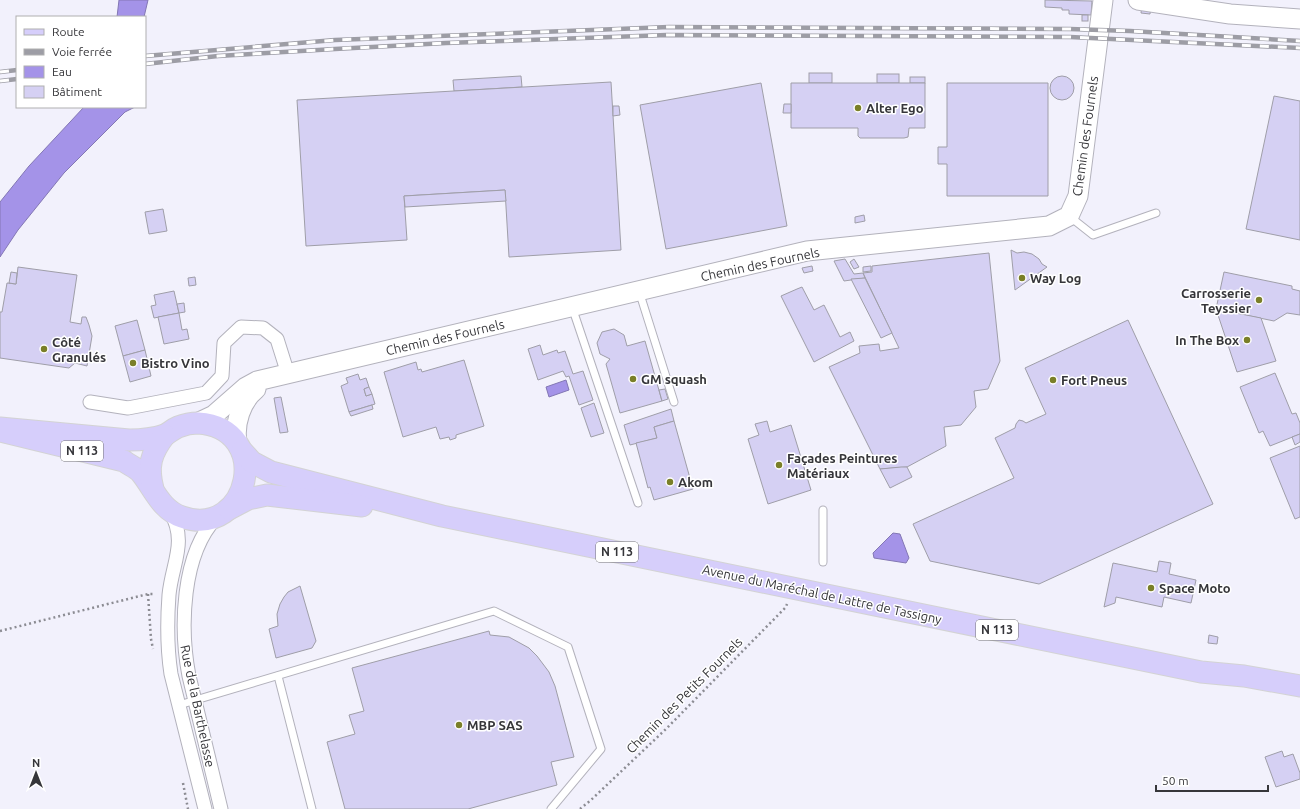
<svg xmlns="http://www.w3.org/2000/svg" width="1300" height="809" font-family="Ubuntu,sans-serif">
<rect width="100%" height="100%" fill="#f2f1fc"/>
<g fill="#a493e8" stroke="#8377b4">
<polygon points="119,0 148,0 144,17 117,17"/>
<polygon points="84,107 135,107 125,112 64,173 18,230 0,257 0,202 29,166"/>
<polygon points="566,380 569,390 549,397 546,387"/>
<polygon points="893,533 900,534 909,558 906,563 874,558 873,553"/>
</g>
<g fill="#d5d0f3" stroke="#9f9ea8">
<polygon points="1045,0 1092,1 1091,15 1069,14 1069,10 1062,10 1062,8 1045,7"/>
<polygon points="1142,5 1151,6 1150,14 1141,13"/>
<rect x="1082" y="15" width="6" height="6"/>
<rect x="809" y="73" width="23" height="10"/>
<rect x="877" y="74" width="22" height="9"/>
<polygon points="521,76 522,87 454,91 453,80"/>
<circle cx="1062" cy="88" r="12"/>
<rect x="910" y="77" width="15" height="6"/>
<polygon points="611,82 621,250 509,257 505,190 404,196 407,240 306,246 297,100"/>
<polygon points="761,83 787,226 666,249 640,105"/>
<polygon points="791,83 925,83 925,128 909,128 908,137 904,138 860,138 858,136 858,128 791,128"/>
<polygon points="947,83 1048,83 1048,196 947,196 947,164 938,164 938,147 947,147"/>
<polygon points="1274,96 1300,101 1300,240 1246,229"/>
<polygon points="784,104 791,104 791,113 783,113"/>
<polygon points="613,106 619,106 620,115 613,116"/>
<polygon points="505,190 506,201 405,207 404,196"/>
<polygon points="163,209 167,231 149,234 145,212"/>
<polygon points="864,215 865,221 855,223 855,217"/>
<polygon points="1011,250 1017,253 1024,252 1032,254 1039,259 1042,264 1047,267 1015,290"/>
<polygon points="989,253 1000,361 988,389 974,391 976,407 961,425 944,427 946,446 907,467 880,469 829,367 860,353 859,346 879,344 880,351 899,348 863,273 872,272 872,266"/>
<polygon points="845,259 854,274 863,273 865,278 844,281 834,261"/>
<polygon points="854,259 859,267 854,269 850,262"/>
<polygon points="812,266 813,271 804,273 802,268"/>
<polygon points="871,266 871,271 863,272 863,267"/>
<polygon points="18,267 77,275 70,322 81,324 82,317 86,317 89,325 92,336 87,366 75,363 69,368 0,358 0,312 2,312 7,283 16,284"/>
<polygon points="11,272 17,273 16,284 9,283"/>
<polygon points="1224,272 1292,286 1292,289 1300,291 1300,315 1287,313 1274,321 1216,309"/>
<polygon points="195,277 196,285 189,286 188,278"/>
<polygon points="865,278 892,333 881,338 851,279"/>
<polygon points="802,287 814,310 824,305 840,337 850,332 854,341 814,362 781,296 797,289"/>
<polygon points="174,291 179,313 154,318 151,306 156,305 154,295"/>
<polygon points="184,303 185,312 179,313 177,304"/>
<polygon points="1216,309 1261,318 1276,361 1237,372"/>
<polygon points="179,313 182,330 187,329 189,339 164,344 158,317"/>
<polygon points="137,320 145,350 123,356 115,326"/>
<polygon points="1128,320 1213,504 1039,584 930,561 913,524 1014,478 995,438 1015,428 1016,424 1019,420 1023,421 1026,423 1046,414 1025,368"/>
<polygon points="614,329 624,335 627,346 645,341 662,401 620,413 606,364 610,359 600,354 597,343 602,332"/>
<polygon points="540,345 543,355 557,350 558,353 565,351 573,374 583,371 593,400 579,405 569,376 566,377 563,371 538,380 528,349"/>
<polygon points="145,350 151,376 130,382 123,356"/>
<polygon points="464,360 484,426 456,435 456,438 450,440 449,437 440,439 436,427 403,437 384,372 416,362 418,370 421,369 422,372"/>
<polygon points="1275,373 1292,414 1296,413 1300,423 1300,434 1270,446 1263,431 1259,433 1240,387"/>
<polygon points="358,374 360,380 366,378 369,387 364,389 366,396 372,394 375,404 349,412 341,386 348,383 346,378"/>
<polygon points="369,387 372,394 366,396 364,389"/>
<polygon points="665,389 668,399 662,401 659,390"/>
<polygon points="281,397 288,432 280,433 274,398"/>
<polygon points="594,403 604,433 591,437 581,408"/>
<polygon points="372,405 373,409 351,416 349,412"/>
<polygon points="671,409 674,421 654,427 657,438 630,445 624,425"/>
<polygon points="674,421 693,489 654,500 650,487 648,488 636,443 657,438 654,427"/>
<polygon points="767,421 770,432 791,425 811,490 768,504 748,439 759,435 755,424"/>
<polygon points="1300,434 1300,442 1295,445 1292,437"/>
<polygon points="1300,446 1300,517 1295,519 1270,458"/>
<polygon points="901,467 907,467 912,477 890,488 880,469"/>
<polygon points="1159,561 1171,563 1169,574 1196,580 1191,603 1164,597 1162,607 1116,597 1115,603 1104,607 1113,563 1157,572"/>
<polygon points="300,586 316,641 312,648 276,658 269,629 278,626 277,614 280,604 284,597 288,592"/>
<polygon points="489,631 490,635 509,637 529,648 537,656 549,672 555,686 574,757 551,762 557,785 468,809 345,809 327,742 355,734 349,715 364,711 352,668"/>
<polygon points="1209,635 1218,637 1217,644 1208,643"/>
<polygon points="1282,751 1284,757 1293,754 1300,773 1300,779 1276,787 1265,757"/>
</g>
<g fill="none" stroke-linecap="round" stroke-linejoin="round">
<g stroke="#b3b2bc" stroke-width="9">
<g id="lane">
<polyline points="1069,216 1093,235 1156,213"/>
<polyline points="639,291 674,402"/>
<polyline points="572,307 638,503"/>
<polyline points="823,562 823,510"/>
<polyline points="278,676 312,809"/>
<polyline points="179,705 494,611 568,647 601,749 551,809"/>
</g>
</g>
<g stroke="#b3b2bc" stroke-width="15">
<g id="street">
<polyline points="90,402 128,408 206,393 222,376 224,343 241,327 263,328 277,339 288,374"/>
<path d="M170,511c18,31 2,52 -1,84 -2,27 -2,53 2,79l34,135"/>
<path d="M217,517c-36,37 -37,112 -28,159l32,133"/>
</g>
</g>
<g stroke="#b3b2bc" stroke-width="21">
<g id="secondary">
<polyline points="1138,0 1230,14 1300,19"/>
<polyline points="197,423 214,415 246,387 257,381 807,251 1049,226 1069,216 1078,196 1103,0"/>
<path d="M237,442c-3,-18 4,-41 19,-53"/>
</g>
</g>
<g stroke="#d3d3d4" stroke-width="23">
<g id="primary">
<path d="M0,428l129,12c12,0 24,-1 36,-5 4,-2 8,-6 13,-8 5,-2 14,-4 20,-4 76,5 52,117 -16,94 -21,-7 -28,-28 -41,-44 -4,-5 -12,-8 -17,-12l-124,-30"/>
<polyline points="242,451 252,462 271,472 442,516 1201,672 1244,676 1300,686"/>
<path d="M153,489c-6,-23 -2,-36 12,-54"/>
<polyline points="229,509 248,499 267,495 362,506"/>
</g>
</g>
<g stroke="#8c8c93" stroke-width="2.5" stroke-dasharray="2 3" stroke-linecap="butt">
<polyline points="148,594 151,639 153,649"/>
<polyline points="0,631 148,594 155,594"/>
<polyline points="183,783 188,809"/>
<polyline points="580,809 591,800 666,729 786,607 787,604"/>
</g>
<use href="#lane" stroke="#fff" stroke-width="7"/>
<use href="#street" stroke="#fff" stroke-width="13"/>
<use href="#secondary" stroke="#fff" stroke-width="19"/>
<use href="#primary" stroke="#d6cefb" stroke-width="21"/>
<g stroke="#9d9da5" stroke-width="4.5">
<g id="rail">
<polyline points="145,56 335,40 669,27 1070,29 1130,31 1300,41"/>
<polyline points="145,64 218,56 335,49 446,43 667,35 1070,37 1300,48"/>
<polyline points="0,72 17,70"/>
<polyline points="0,81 17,79"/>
</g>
</g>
<use href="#rail" stroke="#fff" stroke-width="3" stroke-dasharray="9" stroke-linecap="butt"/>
</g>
<g fill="#7a7f28" stroke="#fff" stroke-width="1.5">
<circle cx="858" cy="108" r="4"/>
<circle cx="1022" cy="278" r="4"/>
<circle cx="1259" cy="300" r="4"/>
<circle cx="1247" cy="340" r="4"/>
<circle cx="44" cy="349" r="4"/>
<circle cx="133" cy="363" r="4"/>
<circle cx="633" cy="379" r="4"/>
<circle cx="1053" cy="380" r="4"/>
<circle cx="779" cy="465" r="4"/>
<circle cx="670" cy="482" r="4"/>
<circle cx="1151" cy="588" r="4"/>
<circle cx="459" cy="725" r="4"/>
</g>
<g text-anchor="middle" stroke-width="3" stroke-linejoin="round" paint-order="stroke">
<g fill="#fff" stroke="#727275" stroke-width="1">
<rect x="61" y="441" width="42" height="20" rx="3"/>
<rect x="596" y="542" width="42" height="20" rx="3"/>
<rect x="976" y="620" width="42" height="20" rx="3"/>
</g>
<g font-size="12" font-weight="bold" fill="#36363a">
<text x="82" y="455">N 113</text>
<text x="617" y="556">N 113</text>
<text x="997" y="634">N 113</text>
</g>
<g font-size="13" font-weight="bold" fill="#36363a" stroke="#fff" text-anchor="start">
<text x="866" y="113">Alter Ego</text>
<text x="1030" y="283">Way Log</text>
<text x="1251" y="298" text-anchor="end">Carrosserie<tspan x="1251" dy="15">Teyssier</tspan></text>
<text x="1239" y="345" text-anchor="end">In The Box</text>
<text x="52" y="347">Côté<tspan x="52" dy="15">Granulés</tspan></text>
<text x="141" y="368">Bistro Vino</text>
<text x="641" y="384">GM squash</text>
<text x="1061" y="385">Fort Pneus</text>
<text x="787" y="463">Façades Peintures<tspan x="787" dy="15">Matériaux</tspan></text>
<text x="678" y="487">Akom</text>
<text x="1159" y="593">Space Moto</text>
<text x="467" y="730">MBP SAS</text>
</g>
<g font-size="13" fill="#36363a" stroke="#fff">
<text transform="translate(1085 136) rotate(-82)" y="5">Chemin des Fournels</text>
<text transform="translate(760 264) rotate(-12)" y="5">Chemin des Fournels</text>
<text transform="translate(445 337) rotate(-13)" y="5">Chemin des Fournels</text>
<text transform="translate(822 594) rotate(12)" y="5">Avenue du Maréchal de Lattre de Tassigny</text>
<text transform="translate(684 695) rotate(-45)" y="5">Chemin des Petits Fournels</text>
<text transform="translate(198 706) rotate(78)" y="5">Rue de la Barthelasse</text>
</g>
</g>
<rect x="16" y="16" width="130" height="92" fill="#ffffff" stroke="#afafb0"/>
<rect x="24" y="29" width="20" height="6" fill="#d6cefb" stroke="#afafb0"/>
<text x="52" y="36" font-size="12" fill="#36363a">Route</text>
<rect x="24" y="49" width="20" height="6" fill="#9d9da5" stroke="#afafb0"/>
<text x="52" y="56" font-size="12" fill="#36363a">Voie ferrée</text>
<rect x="24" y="66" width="20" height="12" fill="#a493e8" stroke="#afafb0"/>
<text x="52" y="76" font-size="12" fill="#36363a">Eau</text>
<rect x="24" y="86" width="20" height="12" fill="#d5d0f3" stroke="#afafb0"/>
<text x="52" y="96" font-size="12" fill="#36363a">Bâtiment</text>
<g transform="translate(36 773)" stroke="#ffffff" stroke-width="3" paint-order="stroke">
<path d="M0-3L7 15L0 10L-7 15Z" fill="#36363a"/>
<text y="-6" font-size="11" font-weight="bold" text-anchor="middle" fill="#36363a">N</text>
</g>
<path d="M1156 785v6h112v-6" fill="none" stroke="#36363a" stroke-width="2"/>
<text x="1162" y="785" font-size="12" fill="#36363a" stroke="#ffffff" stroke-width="3" paint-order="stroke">50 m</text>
</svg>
